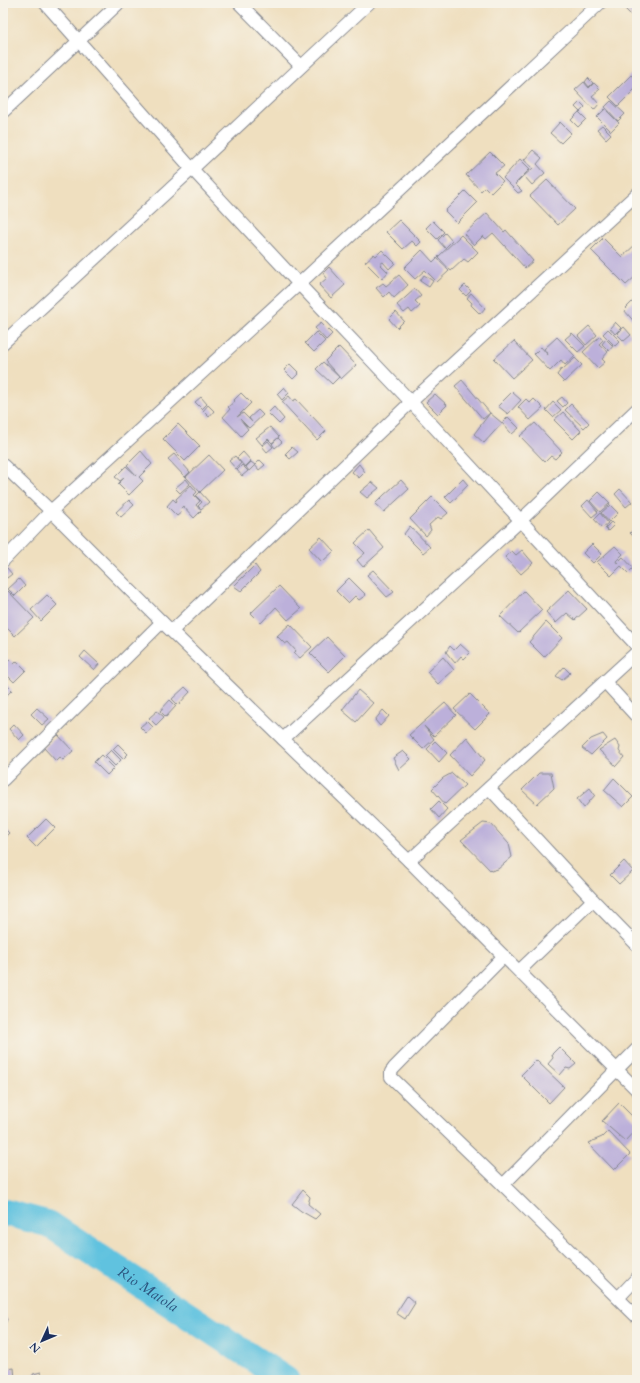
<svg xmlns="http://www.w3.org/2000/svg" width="640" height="1383" font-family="Cardo,serif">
<rect width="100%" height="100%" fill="#f7f3e8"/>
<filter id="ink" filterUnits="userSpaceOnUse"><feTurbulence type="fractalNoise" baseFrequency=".025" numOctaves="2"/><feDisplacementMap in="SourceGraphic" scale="8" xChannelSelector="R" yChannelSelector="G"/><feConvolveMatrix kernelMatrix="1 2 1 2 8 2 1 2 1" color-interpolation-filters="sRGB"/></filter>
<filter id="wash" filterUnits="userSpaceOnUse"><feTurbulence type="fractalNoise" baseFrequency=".012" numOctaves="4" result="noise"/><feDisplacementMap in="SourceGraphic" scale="16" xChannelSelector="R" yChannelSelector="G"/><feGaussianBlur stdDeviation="0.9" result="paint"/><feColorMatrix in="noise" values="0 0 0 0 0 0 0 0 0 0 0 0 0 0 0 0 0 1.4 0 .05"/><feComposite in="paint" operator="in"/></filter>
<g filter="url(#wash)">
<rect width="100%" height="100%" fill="#efdfbf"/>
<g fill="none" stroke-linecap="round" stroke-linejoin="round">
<path stroke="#61c2df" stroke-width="27" id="s1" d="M3,1212l46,12 237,156"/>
</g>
<g id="blocks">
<g fill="#bcb0da">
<polygon points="619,3 637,3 637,17 635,19"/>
<polygon points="631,75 637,80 637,87 618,106 609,97"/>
<polygon points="588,78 593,83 589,87 585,82"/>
<polygon points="584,82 589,88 594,83 600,89 592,96 599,104 594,110 575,90"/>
<polygon points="611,101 625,114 618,121 605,107"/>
<polygon points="580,102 585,107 580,112 575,107"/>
<polygon points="605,109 619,123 611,131 597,117"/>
<polygon points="579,112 586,119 578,127 571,120"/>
<polygon points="560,122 571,133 561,143 550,133"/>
<polygon points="602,125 611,134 606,139 597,129"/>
<polygon points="533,150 542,158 537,164 545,173 532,185 524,176 533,168 524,160"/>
<polygon points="490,152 504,166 495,173 503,181 491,193 485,187 481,191 466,175"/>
<polygon points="520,159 530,169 515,184 522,191 518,193 503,178"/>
<polygon points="547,180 575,209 558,225 530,196"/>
<polygon points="465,191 477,203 457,223 445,211"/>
<polygon points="487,213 504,232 506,230 533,261 525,268 493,233 486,239 483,236 474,245 464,234"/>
<polygon points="399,220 421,242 417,246 412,241 403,249 386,232"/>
<polygon points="433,221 444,232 437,239 426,228"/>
<polygon points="445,233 452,241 445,248 438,240"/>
<polygon points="461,235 478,252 468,262 464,259 451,271 438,257"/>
<polygon points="603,238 622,257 637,243 637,275 626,285 591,250"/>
<polygon points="382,250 395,263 389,269 383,262 380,264 388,272 382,279 365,262 374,254 376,256"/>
<polygon points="422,250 433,262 437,258 449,271 437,282 425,270 415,279 404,268"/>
<polygon points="329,267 345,285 331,298 319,285 327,278 323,273"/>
<polygon points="399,275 408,285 394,298 389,292 384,297 376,288 383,283 386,286"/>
<polygon points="424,275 433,281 429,287 420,281"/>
<polygon points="465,285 471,291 466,296 460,290"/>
<polygon points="415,289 421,296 415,301 420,306 412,313 409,309 404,313 397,305"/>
<polygon points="471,293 485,308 480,314 471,305 472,303 467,298"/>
<polygon points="637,297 637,325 624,310"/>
<polygon points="396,312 404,321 397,328 389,319"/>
<polygon points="615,322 621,328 615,334 610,328"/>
<polygon points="321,323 332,334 326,340 315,328"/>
<polygon points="589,326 597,335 586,345 578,336"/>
<polygon points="624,327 631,335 624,341 617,334"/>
<polygon points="608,329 620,341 615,346 603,334"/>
<polygon points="316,332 325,341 314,352 305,343"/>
<polygon points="572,333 585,346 578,352 565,339"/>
<polygon points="600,336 603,340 599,344 608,352 602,359 605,362 598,368 583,352"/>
<polygon points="557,337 575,356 565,365 561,360 550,371 534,354 541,347 548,355 544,349"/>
<polygon points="606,339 613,346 609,351 602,344"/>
<polygon points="514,341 532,360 512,378 494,359"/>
<polygon points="339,347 356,365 341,379 325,361"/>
<polygon points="575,358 582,365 564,382 557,375 562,368 563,369"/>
<polygon points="323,362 339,377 332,384 316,369"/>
<polygon points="290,364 299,373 293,379 284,370"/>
<polygon points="462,380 490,413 502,423 484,443 474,434 490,413 483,419 455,386"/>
<polygon points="284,387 289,393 282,400 277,394"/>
<polygon points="512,392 521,400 508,414 498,406"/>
<polygon points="241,393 251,403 237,417 243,413 252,422 249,418 258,410 263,415 249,428 240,419 248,429 241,436 223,417 230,409 228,407 235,401 234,400"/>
<polygon points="435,394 447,405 438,414 426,402"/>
<polygon points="289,396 293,401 296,399 326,431 317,440 282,402"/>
<polygon points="201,397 207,404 202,409 195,402"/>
<polygon points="562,397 567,403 563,407 557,401"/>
<polygon points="526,399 530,403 534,399 543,408 530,420 518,407"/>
<polygon points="553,402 561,410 553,417 546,410"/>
<polygon points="571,404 589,423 584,428 565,410"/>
<polygon points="208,405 214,411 209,417 203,411"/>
<polygon points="274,407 284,419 279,424 268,413"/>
<polygon points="563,412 581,431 573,439 554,420"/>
<polygon points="508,417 519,428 512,434 502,423"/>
<polygon points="535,423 562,452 555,459 551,456 545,462 520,436"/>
<polygon points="178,424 200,446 185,461 163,439"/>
<polygon points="270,427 279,437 272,443 268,439 262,445 256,438"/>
<polygon points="278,438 282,442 275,448 272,444"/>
<polygon points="268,441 273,447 267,452 262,446"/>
<polygon points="292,447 298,452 290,459 285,454"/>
<polygon points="141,451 152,464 139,477 143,481 129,495 118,484 124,478 120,481 115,477 126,466 137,476 127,465"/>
<polygon points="243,452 251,461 245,467 237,458"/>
<polygon points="174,454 190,472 185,477 168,459"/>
<polygon points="209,455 223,470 200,492 186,477"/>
<polygon points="235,456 241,463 236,469 229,461"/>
<polygon points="260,460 265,465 259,470 255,465"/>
<polygon points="251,462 255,465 249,471 246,467"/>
<polygon points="359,464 365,472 359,478 352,472"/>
<polygon points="242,465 248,471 242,476 237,470"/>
<polygon points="186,479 190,484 180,493 175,488"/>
<polygon points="463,479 468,485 451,503 445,497"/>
<polygon points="401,480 409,489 384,512 375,504 384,495"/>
<polygon points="372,482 379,488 367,498 360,492"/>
<polygon points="191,485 197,492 194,495 200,501 196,505 201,511 194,518 183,506 181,508 183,511 177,516 167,506 173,499 176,502 177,501 176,499"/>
<polygon points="620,489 632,502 626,507 615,494"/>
<polygon points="200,492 209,502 201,509 198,506 202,502 196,496"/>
<polygon points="599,492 610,503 600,512 590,501"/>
<polygon points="432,497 448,513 441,519 438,517 429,525 431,530 426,536 410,519"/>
<polygon points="129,500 134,505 121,517 116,512"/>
<polygon points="588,500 598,512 592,517 582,506"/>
<polygon points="610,505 618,513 609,522 601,513"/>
<polygon points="600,513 608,523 602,528 594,519"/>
<polygon points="611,522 614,525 608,531 605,528"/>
<polygon points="410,526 430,547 423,553 404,534"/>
<polygon points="637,526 637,540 630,533"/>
<polygon points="369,530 384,548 363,567 357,560 365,553 355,543"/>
<polygon points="321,537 334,551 322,562 309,548"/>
<polygon points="592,544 602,554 593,563 583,553"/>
<polygon points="615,546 623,554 616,561 617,563 623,557 633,568 628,573 621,566 611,576 597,562"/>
<polygon points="522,550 533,563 521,574 505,557 512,551 516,555"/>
<polygon points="255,565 260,572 241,591 234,586"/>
<polygon points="7,568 12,574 7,578 3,573 3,571"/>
<polygon points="373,570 394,592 387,597 367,575"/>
<polygon points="349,578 366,595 359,600 355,596 348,603 336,591"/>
<polygon points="19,579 25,586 15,596 8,589"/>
<polygon points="279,586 301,609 288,620 276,607 261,623 251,613"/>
<polygon points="569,590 587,609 575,620 567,613 556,623 546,612"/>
<polygon points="8,591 34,618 15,636 3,624 3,596"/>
<polygon points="524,591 542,610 518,633 500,616"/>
<polygon points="47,595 57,605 41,621 31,610"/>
<polygon points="546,622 562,638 544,657 529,642"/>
<polygon points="290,624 312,647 300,658 294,653 296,651 288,642 285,644 277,636"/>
<polygon points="327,637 345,656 329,672 310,653"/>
<polygon points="460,644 470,653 464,659 461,656 455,663 446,652 450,646 454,650"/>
<polygon points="85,651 99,664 94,670 80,657"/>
<polygon points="443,657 454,670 438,684 427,672"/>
<polygon points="9,659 14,664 17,661 26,670 14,682 3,671 3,665"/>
<polygon points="564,667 570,673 562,680 556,676"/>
<polygon points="3,681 12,690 5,697 3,695"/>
<polygon points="185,687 190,692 178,705 172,699"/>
<polygon points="358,690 373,703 356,722 342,710"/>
<polygon points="470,694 490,714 475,729 454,709"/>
<polygon points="170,700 176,706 166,717 160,711"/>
<polygon points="445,703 456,715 434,736 424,726 434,739 423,749 409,735"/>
<polygon points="37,708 49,719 42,725 31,714"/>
<polygon points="383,710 389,716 380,726 375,720"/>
<polygon points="157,711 164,717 156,725 149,718"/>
<polygon points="147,721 153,727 146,733 140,727"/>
<polygon points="14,724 24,735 19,740 9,729"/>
<polygon points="603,734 607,739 591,755 582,748 591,739"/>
<polygon points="58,735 73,751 63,760 60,757 56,761 44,748"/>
<polygon points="467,737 485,760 470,776 450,755"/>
<polygon points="615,740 620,747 619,751 624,757 616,766 599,750"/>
<polygon points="435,741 447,753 439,762 427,749"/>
<polygon points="118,744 128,754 123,759 113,749"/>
<polygon points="111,750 121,760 115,766 105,756"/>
<polygon points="403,751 411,759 399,770 393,758"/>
<polygon points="101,755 114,768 107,775 94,762"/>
<polygon points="452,773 465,785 445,804 432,789 443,778"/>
<polygon points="539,773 551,773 554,788 537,804 522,790"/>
<polygon points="614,778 633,797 623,807 604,790"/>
<polygon points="590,788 595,795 584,808 577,799"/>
<polygon points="439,801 447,809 439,818 431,809"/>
<polygon points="46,819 55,828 36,847 27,838"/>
<polygon points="483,823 491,824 509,844 512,857 498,869 491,871 461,840"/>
<polygon points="3,827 9,833 3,839"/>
<polygon points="624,861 633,871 619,884 610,875"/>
<polygon points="559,1047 576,1064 570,1069 566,1068 560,1075 548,1064 553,1058 552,1054"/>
<polygon points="536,1060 564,1087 549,1103 521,1075"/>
<polygon points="619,1103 637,1121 637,1128 625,1141 602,1121"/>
<polygon points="608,1131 630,1154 614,1170 588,1143 602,1137"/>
<polygon points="303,1190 310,1197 308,1204 320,1214 315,1219 301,1211 292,1204"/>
<polygon points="407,1296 415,1303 405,1319 396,1313"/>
<polygon points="3,1316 7,1319 5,1324 3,1324"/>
<polygon points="14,1368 15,1379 20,1378 20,1380 6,1380 5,1369"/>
<polygon points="41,1372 42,1379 34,1380 33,1374"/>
</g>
</g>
</g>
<g filter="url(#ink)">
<use href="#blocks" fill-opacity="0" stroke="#85878e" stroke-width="1"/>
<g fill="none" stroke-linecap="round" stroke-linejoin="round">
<g stroke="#85878e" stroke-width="14">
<g id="minor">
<polyline points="45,3 192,169 299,284 411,402 637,646"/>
<polyline points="239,3 301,66"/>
<polyline points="3,112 119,3"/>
<polyline points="3,343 192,169 369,3"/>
<polyline points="3,465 51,511 162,622 409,861 637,1090"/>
<polyline points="3,561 51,511 299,284 600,3"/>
<polyline points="172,631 411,402 637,194"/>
<polyline points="605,682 637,717"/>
<polyline points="283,739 520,521 637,409"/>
<polyline points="3,780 162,622"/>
<polyline points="489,788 593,900 637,945"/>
<polyline points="409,861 637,652"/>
<polyline points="504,956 394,1068 391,1072 391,1077 503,1185 637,1317"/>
<polyline points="519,971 593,900"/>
<polyline points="503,1185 637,1049"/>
<polyline points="618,1298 637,1278"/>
</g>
</g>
<use href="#minor" stroke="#fff" stroke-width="12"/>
</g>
</g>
<g text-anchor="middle" stroke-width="3" stroke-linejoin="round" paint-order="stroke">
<g font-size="15" font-style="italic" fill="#2c547e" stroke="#f7f3e8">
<text dy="5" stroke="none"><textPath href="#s1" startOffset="166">Rio Matola</textPath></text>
</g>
</g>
<rect width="640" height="1383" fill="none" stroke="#f7f3e8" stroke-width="16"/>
<g transform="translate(42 1341) rotate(226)" stroke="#f7f3e8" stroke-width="3" paint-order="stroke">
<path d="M0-3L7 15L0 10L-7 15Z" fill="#1b2f5e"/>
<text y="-6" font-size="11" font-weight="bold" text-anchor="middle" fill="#1b2f5e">N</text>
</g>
</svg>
